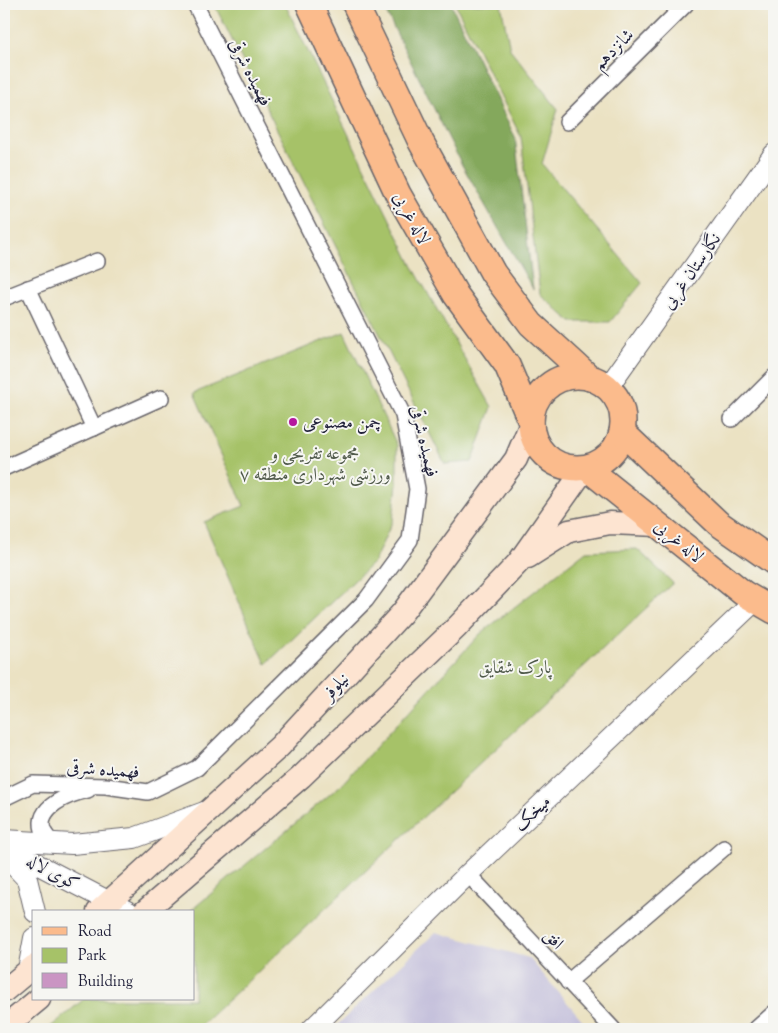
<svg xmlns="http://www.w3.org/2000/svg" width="778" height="1033" font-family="'Sorts Mill Goudy',Amiri,serif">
<rect width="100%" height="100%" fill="#f6f6f2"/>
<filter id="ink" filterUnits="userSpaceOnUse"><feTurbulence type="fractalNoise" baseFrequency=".02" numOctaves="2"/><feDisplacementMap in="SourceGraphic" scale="10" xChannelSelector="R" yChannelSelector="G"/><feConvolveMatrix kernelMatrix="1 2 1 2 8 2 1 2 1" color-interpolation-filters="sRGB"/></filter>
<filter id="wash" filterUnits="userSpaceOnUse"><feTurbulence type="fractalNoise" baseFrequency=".0096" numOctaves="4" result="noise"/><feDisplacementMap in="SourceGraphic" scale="20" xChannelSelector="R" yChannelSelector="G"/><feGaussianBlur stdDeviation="1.12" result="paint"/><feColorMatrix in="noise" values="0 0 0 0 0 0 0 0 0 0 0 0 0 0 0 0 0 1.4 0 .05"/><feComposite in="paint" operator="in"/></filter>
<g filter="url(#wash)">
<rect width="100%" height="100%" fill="#ebe2c3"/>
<polygon fill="#c4c0db" points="436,932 529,958 590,1029 333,1029"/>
<g fill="#a6c268" stroke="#647252">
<polygon points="214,4 285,4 413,267 492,407 472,462 445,464"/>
<polygon points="455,4 501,4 510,49 558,109 542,164 642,283 610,322 571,322 540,294 521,137"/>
<polygon points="344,332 397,445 397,484 393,520 374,562 266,664 204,522 244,506 194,393"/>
<polygon points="637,549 673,583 197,1029 48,1029 84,999 194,999 194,912 189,912 341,785 480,634 586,551"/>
</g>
<polygon fill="#84a85c" stroke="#53654c" points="382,4 451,4 515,137 533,289 462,165"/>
<g id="blocks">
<polygon fill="#ca95c3" points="414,1023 424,1029 410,1029"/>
</g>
</g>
<g filter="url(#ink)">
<use href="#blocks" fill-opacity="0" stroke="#68656b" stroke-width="1"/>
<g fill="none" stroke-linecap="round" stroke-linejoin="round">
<g stroke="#68656b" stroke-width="18">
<g id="minor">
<polyline points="567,122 686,4"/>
<polyline points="28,288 94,428"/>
<polyline points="4,298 97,261"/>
<polyline points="732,419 774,377"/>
<polyline points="4,468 161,398"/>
<polyline points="4,798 33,784 106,786 148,792 197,768 366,600 410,540 417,489 403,415 195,4"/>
<path d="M52,843c-3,-4 -7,-8 -9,-13 -7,-24 27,-36 45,-40"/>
<polyline points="468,874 613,1029"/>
<polyline points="568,982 724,848"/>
<polyline points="756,1029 774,1013"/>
</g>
</g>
<g stroke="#68656b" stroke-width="22">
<g id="tertiary">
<polyline points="608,387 774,154"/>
<polyline points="4,840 72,844 134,838 207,811"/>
<polyline points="4,847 129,912"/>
<polyline points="4,855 27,879 35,912"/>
<polyline points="28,970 34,938"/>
<polyline points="312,1029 468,874 756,600"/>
</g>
</g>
<g stroke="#68656b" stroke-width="25">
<g id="secondary">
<polyline points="528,557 569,531 610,523 658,525"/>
<polyline points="98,912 280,746 402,613 516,459 530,426"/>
<polyline points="144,912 301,777 457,627 518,563 585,468"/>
<polyline points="4,991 34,966"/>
<polyline points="4,1028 39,999"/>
</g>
</g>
<g stroke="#68656b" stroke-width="28">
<g id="primary">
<polyline points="309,4 398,194 456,295 507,365 531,422"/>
<polyline points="355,4 421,142 493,273 531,324 590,378"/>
<circle cx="577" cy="422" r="46"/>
<polyline points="622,432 718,523 774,562"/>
<polyline points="587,468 743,593 774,611"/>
</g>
</g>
<use href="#minor" stroke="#fff" stroke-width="15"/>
<use href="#tertiary" stroke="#fff" stroke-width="20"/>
<use href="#secondary" stroke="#fde4d1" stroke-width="22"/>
<use href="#primary" stroke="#fbbb8c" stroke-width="25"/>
</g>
</g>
<circle fill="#b5179e" stroke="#f6f6f2" stroke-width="2" cx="293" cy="422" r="5"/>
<g text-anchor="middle" stroke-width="4" stroke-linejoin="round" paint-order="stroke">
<g font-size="18" fill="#22223b" stroke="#f6f6f2">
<text transform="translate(613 49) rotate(-45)" y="6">شانزدهم</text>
<text transform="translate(251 72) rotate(63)" y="6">فهمیده شرقی</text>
<text transform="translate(412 218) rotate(61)" y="6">لاله غربی</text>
<text transform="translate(691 271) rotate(-55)" y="6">نگارستان غربی</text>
<text transform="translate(425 441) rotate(77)" y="6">فهمیده شرقی</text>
<text transform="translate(679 541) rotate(39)" y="6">لاله غربی</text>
<text transform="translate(335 686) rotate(-47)" y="6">نیلوفر</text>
<text transform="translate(103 769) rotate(4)" y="6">فهمیده شرقی</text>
<text transform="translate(532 813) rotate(-44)" y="6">میخک</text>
<text transform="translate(53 872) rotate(27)" y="6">کوی لاله</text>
<text transform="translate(554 939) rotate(47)" y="6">افق</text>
</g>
<g font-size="18" fill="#22223b" stroke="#f6f6f2" text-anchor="start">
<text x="303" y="428">چمن مصنوعی</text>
</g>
<g font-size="18" fill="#505a4b" stroke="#f6f6f2">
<text x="315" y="459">مجموعه تفریحی و<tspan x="315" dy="21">ورزشی شهرداری منطقه ۷</tspan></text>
<text x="515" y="673">پارک شقایق</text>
</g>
</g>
<rect width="778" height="1033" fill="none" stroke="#f6f6f2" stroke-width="20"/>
<rect x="32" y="910" width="162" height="90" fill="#f6f6f2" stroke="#a1a1a9"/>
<rect x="42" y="927" width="25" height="8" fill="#fbbb8c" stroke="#a1a1a9"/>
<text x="78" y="936" font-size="15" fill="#22223b">Road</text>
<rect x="42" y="948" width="25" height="15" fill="#a6c268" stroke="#a1a1a9"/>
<text x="78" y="960" font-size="15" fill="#22223b">Park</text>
<rect x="42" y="973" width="25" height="15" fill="#ca95c3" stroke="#a1a1a9"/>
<text x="78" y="986" font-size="15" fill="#22223b">Building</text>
</svg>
